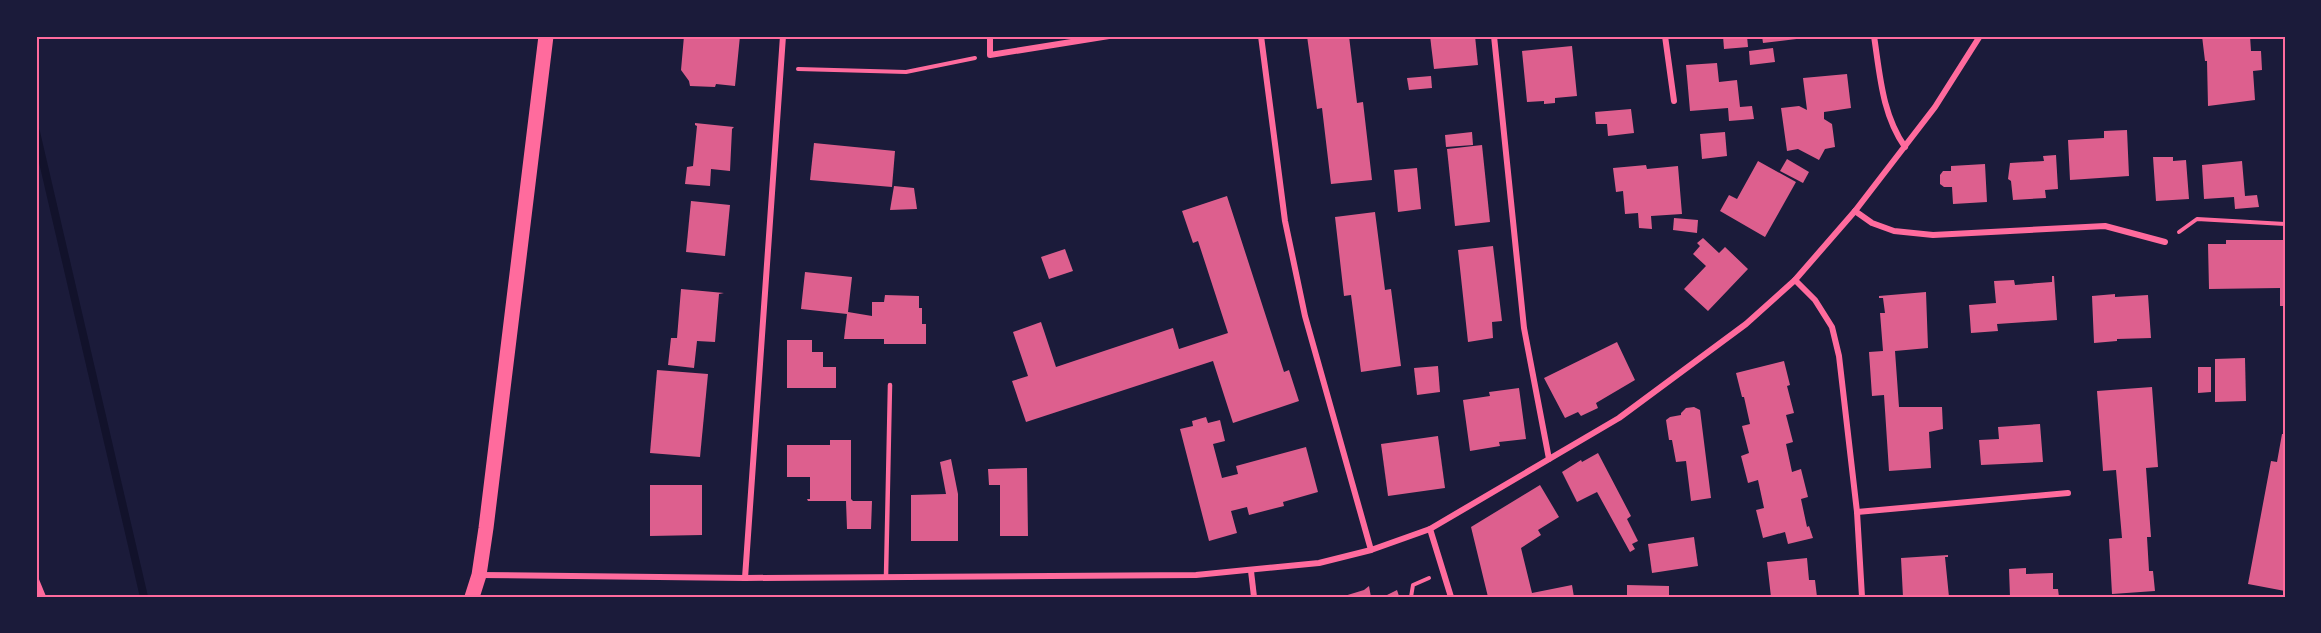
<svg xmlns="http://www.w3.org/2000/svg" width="2321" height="633" font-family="Lora,serif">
<rect width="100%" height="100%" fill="#1b1b3a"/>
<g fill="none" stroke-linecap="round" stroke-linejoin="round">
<polyline stroke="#12122b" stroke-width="8" points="36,132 144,597"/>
</g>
<g fill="#dd5f8e">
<polygon points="684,36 740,36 735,86 716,84 715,87 690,86 689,81 681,70"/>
<polygon points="1307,36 1349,36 1357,103 1363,102 1372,180 1331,184 1322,108 1317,109"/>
<polygon points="1430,36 1475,36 1478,65 1434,69"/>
<polygon points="1723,36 1747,36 1748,47 1724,49"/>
<polygon points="1762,36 1813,36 1813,37 1763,43"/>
<polygon points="2202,36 2250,36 2251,51 2261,51 2262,70 2253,71 2255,100 2208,106 2207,61 2205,61"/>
<polygon points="1572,46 1577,96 1555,98 1555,103 1544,104 1544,101 1527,102 1522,51"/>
<polygon points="1773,48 1775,62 1750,65 1749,51"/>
<polygon points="1717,63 1719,82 1737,80 1740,107 1752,106 1754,119 1729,121 1728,108 1690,111 1686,65"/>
<polygon points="1847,74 1851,108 1824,112 1824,119 1832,124 1835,147 1825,149 1819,160 1798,149 1787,151 1781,108 1799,106 1807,110 1803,78"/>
<polygon points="1431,76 1432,88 1409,90 1407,78"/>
<polygon points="1631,109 1634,133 1608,136 1607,124 1596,124 1595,112"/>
<polygon points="695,123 734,127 732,129 730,171 711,169 710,186 685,184 687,167 693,166 697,126 695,125"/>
<polygon points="2127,130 2129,176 2070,180 2068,140 2104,138 2104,131"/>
<polygon points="1472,132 1473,145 1446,147 1445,135"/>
<polygon points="1725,132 1727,156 1702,159 1700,134"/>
<polygon points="814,143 895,151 892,187 810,180"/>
<polygon points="1482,145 1490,222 1455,226 1447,149"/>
<polygon points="2056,155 2058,189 2045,190 2046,198 2013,200 2011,181 2008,179 2010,163 2044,161 2043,156"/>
<polygon points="2153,157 2173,157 2173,161 2186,160 2189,199 2156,201"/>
<polygon points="1787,159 1809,172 1803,183 1780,171"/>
<polygon points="1758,161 1796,182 1765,237 1720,211 1729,195 1737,199"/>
<polygon points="2242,161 2245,196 2257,195 2259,207 2235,209 2234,197 2204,199 2202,165"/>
<polygon points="1985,164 1987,202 1953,204 1952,187 1944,187 1940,184 1940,175 1943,171 1951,171 1951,166"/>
<polygon points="1646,165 1647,169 1678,166 1682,214 1651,216 1652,229 1639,228 1638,213 1625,214 1623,191 1616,192 1613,168"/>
<polygon points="1417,168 1421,209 1398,212 1394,170"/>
<polygon points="894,186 914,188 917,209 890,210"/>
<polygon points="1227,196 1284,372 1289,370 1299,401 1233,423 1213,361 1026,422 1012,381 1028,376 1013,332 1041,322 1056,367 1173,328 1179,349 1228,333 1198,241 1193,243 1182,211"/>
<polygon points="691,201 730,205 725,256 686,252"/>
<polygon points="1375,212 1385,290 1391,289 1401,366 1361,372 1351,295 1344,296 1335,217"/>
<polygon points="1674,218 1698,220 1697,233 1673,230"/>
<polygon points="1703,238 1719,253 1725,247 1748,269 1708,311 1684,289 1706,266 1693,254 1700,246 1697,243"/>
<polygon points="2226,240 2285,240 2285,306 2280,306 2280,288 2209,289 2208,244 2226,244"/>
<polygon points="1493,246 1502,321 1492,322 1493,338 1468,342 1458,250"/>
<polygon points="1065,249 1073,271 1049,279 1041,257"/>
<polygon points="805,272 852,277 848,312 872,316 872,302 884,302 885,295 919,296 919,308 922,308 922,324 926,324 926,344 884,344 884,339 844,339 847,314 801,309"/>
<polygon points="2052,276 2054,276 2057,320 1997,324 1998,331 1971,333 1969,305 1996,303 1994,281 2014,280 2015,285 2052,282"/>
<polygon points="681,289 724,293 719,294 715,342 697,341 694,368 668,365 671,338 677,338"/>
<polygon points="1926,292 1928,348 1895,351 1899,407 1942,407 1943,429 1929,432 1931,468 1889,471 1884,395 1872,396 1869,352 1883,351 1880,313 1885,313 1883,298 1879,298 1879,296"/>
<polygon points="2115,294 2115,297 2148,295 2151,338 2117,339 2117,341 2094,343 2092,296"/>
<polygon points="787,340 812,340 812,352 823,352 823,367 836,367 836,388 787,388"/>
<polygon points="1617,342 1635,380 1596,403 1598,408 1581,416 1578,412 1565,418 1544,378"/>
<polygon points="2245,358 2246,401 2215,402 2215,359"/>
<polygon points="1784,361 1790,385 1787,386 1794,413 1786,415 1793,442 1786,444 1792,472 1801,469 1808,497 1801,499 1807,527 1809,526 1813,538 1788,544 1785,532 1763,538 1756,510 1764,508 1758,480 1748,483 1741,456 1749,453 1742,426 1750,424 1744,397 1742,397 1736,373"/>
<polygon points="1438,366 1440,392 1417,395 1414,368"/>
<polygon points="2198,367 2211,367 2211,392 2198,393"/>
<polygon points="657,370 708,374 700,457 650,453"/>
<polygon points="2152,387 2158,467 2146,468 2151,537 2147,537 2149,571 2153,571 2155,591 2112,594 2109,539 2122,538 2116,470 2103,471 2097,391"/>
<polygon points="1519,388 1526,439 1499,442 1500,446 1470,451 1463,400 1490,396 1489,392"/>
<polygon points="1694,407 1700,410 1711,498 1691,501 1686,461 1676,462 1672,440 1669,440 1666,420 1670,417 1681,415 1681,413 1686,408"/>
<polygon points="1206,417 1208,423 1220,420 1225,441 1213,444 1222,478 1238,474 1236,466 1306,447 1318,492 1283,502 1284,506 1249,515 1247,507 1231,511 1237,533 1209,541 1180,429 1193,426 1192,421"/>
<polygon points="2040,424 2043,462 1981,465 1979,440 1999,439 1998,427"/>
<polygon points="2282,434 2285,434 2285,591 2248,584 2271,461 2277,462"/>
<polygon points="1438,436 1445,488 1388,496 1381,444"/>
<polygon points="830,440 851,440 851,499 853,501 872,501 871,529 847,529 846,501 808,501 807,499 810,499 810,477 787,477 787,445 830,445"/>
<polygon points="1598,453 1631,516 1627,519 1638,541 1632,544 1635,549 1630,552 1597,492 1577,502 1562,472 1581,460 1582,462"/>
<polygon points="951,459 958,494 958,541 911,541 911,495 946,494 940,462"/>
<polygon points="1027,468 1028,536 1000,536 1000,485 989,485 988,469"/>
<polygon points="650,485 702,485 702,535 650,536"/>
<polygon points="1540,485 1559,517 1538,530 1541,535 1521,548 1532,593 1572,585 1574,597 1488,597 1471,527"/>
<polygon points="1694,537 1698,566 1652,573 1648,544"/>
<polygon points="1948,555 1948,557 1945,557 1949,597 1903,597 1901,558"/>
<polygon points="1807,558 1809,580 1815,580 1817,597 1771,597 1767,562"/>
<polygon points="2026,568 2026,574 2053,573 2053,589 2058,589 2059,597 2010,597 2009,569"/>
<polygon points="1627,585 1669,586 1669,597 1627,597"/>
<polygon points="1369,586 1371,597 1341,597 1364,590"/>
<polygon points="1397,590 1399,596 1398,597 1383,597"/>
</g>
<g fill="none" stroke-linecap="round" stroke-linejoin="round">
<g stroke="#ff6b9d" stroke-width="4">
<polyline points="798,69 906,72 975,58"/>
<polyline points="2179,232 2197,219 2285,224"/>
<polyline points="1411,597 1413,585 1429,578"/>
</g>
<polyline stroke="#ff6b9d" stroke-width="4.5" points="886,577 890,385"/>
<g stroke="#ff6b9d" stroke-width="6">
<polyline points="990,36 990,55 1109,36"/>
<polyline points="1261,36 1285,221 1305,316 1371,550"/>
<polyline points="1494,36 1524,328 1549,459"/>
<polyline points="1665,36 1674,101"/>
<path d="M1874,36c6,39 8,78 31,111"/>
<polyline points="1855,211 1872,223 1894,231 1933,235 2105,226 2165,242"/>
<polyline points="1795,280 1815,300 1832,327 1839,356 1857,512 1862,597"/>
<polyline points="1857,512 2068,493"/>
<polyline points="1430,529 1451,597"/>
<polyline points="1251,571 1254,597"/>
<polyline points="479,575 745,578 1196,575 1319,563 1371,550 1430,529 1619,418 1746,324 1795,280 1855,211 1935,107 1980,36"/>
<polyline points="745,578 783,36"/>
<polyline points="36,580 43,597"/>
</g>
<polyline stroke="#ff6b9d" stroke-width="15" points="472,597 479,575 486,528 546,36"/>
</g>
<rect width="2321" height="633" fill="none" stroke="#1b1b3a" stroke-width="75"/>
<rect x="38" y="38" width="2246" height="558" fill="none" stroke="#ff6b9d" stroke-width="2"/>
</svg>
